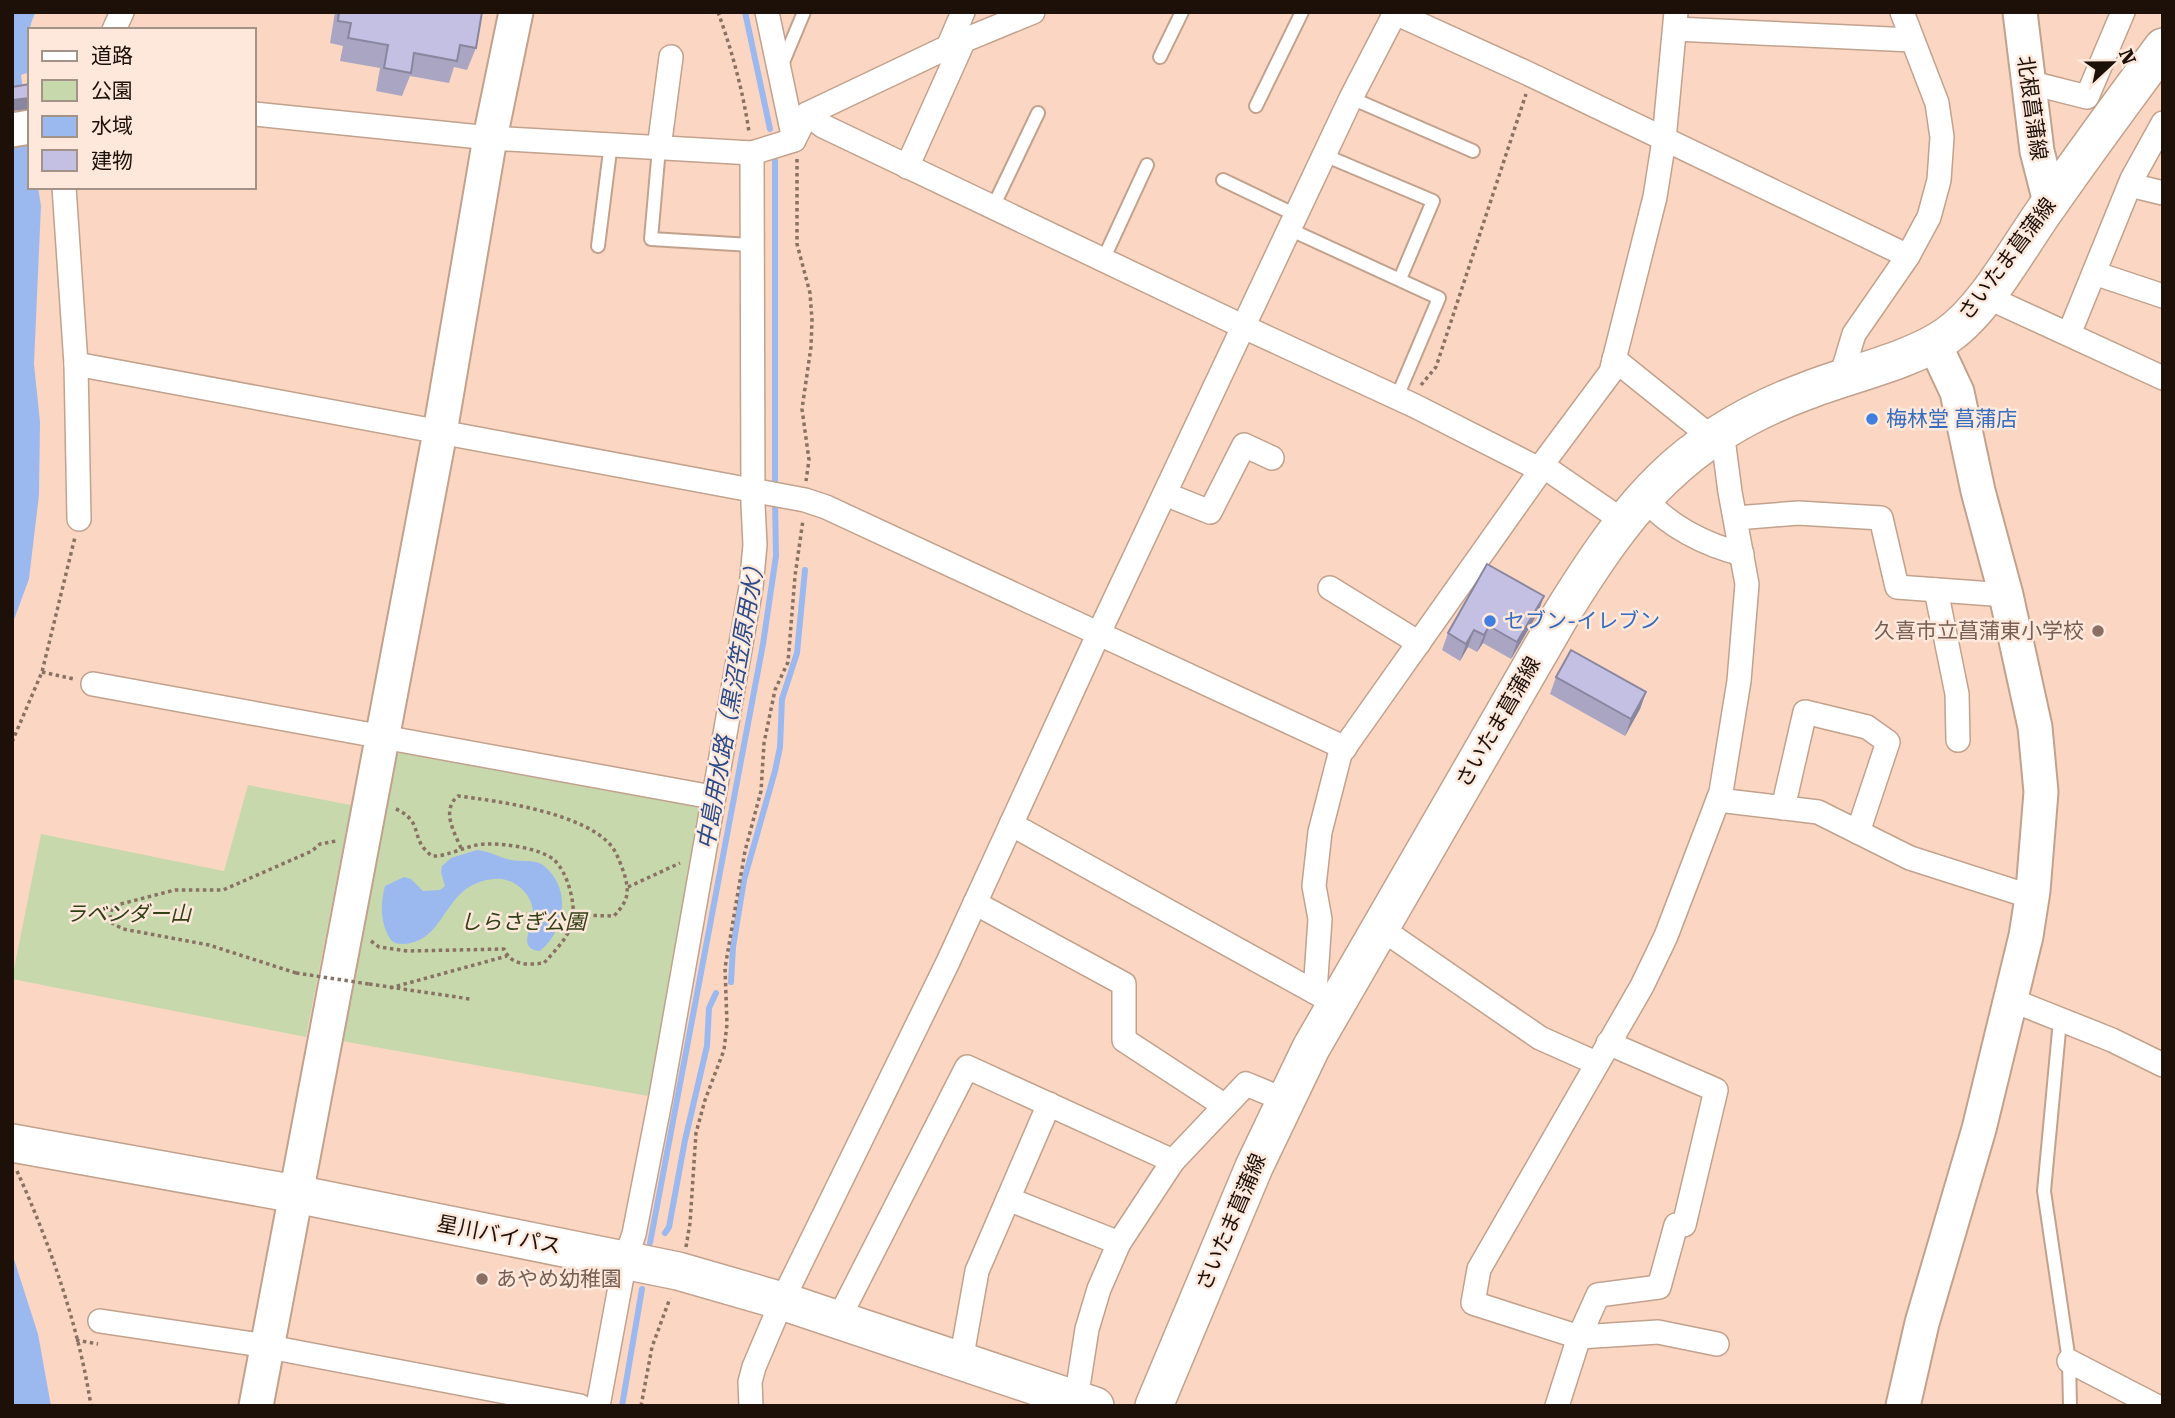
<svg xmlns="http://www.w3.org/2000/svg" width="2175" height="1418" font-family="'Roboto Serif','Noto Sans JP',serif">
<rect width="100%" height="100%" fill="#fbd7c3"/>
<g fill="#c7d8ad">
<polygon points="395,744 699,803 702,809 652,1094 648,1096 336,1040"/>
<polygon points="248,785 351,805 306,1037 12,979 41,834 224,871"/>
</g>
<g fill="#9cb9ef">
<path d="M12,12h24c-10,17 -9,41 -6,60l-9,3 3,21 -12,2z"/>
<polygon points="12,114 30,131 30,187 38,187 41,206 34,364 40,422 39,495 29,579 12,625"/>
<path d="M477,850c12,1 19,6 30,9 12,4 27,-1 37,7 28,22 21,65 -4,85 -24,-2 -7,-24 -7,-39 -1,-17 -15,-30 -31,-33 -12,-1 -26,3 -36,10 -23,17 -29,54 -63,55 -9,0 -13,-3 -16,-11 -7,-14 -6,-33 -2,-47l19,-9 7,2 12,12 17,-1 5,-4 -4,-14 1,-6 9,-8z"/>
<polygon points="12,1253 38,1334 51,1406 14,1406 12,1396"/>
</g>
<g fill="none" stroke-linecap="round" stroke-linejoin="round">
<g stroke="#9cb9ef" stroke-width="6">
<polyline points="745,12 770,129"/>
<polyline points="775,161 775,489"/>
<polyline points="731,982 733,947 744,880 775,771 780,747 782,699 797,653 805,570"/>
<polyline points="665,1233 669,1227 685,1140 707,1046 709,1008 716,993"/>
<polyline points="650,1243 763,644 776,556 775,500"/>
<polyline points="622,1406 642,1289"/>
</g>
<g stroke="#c2a18d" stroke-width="16">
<g id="lane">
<polyline points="1160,57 1182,12"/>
<polyline points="781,67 804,12"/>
<polyline points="1351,98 1473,151"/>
<polyline points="1256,106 1302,12"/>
<polyline points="659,148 651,239 751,245"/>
<polyline points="1324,155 1433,201 1400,279"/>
<polyline points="1223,180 1296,215"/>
<polyline points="993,207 1038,113"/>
<polyline points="1289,229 1439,298 1397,397"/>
<polyline points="598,246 611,143"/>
<polyline points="1103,260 1147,165"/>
<polyline points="2060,1020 2044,1191 2069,1361 2070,1406"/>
</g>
</g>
<g stroke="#c2a18d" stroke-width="26">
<g id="street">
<polyline points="767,12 794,140"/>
<polyline points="1393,12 1527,73 1908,256"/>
<polyline points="1675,29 1912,40"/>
<polyline points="114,30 122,12"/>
<polyline points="948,47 963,12"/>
<polyline points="2028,82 2087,97 2123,12"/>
<polyline points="254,114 490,138 752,153 794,140 807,114 948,47 1033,12"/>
<polyline points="807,114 823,126 1244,327 1415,406 1541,470"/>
<polyline points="659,148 671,57"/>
<polyline points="907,167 964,40"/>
<polyline points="2130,185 2163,193"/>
<polyline points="64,187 76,364 79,519"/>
<polyline points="2094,273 2163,296"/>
<polyline points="1985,296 2163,378"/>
<polyline points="2069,334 2132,179 2163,123"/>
<polyline points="1614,359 1711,437"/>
<polyline points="76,364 805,500 826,507 1345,748"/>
<polyline points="1841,377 1854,334 1908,256 1929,217 1939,180 1942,137 1937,103 1902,12"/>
<polyline points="1543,466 1623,521"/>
<polyline points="1165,494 1210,512 1244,445 1272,458"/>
<path d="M1643,497c25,29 62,48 99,57"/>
<polyline points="1736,518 1798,513 1881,518 1897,587 2006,595"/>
<polyline points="1330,588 1419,643"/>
<polyline points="1936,590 1957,694 1958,740"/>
<polyline points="93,684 712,797"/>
<polyline points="1718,800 1818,812 1910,858 2032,897"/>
<polyline points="1783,808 1805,712 1867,727 1888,742 1858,832"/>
<polyline points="1011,824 1327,999"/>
<polyline points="975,903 1124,984 1124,1040 1225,1106"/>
<polyline points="1379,927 1540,1038 1596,1063"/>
<polyline points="1315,992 1320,919 1314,886 1320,832 1340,754 1541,470 1544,462 1611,372 1655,197 1664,140 1676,12"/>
<polyline points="2009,999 2112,1040 2163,1065"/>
<polyline points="1608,1043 1716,1090 1684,1225 1676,1225 1659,1287 1598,1295 1579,1337 1658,1332 1717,1344"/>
<polyline points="1008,1199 1119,1243"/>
<polyline points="838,1320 967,1067 1173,1161"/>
<polyline points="100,1321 254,1344 580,1406"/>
<polyline points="961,1361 977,1271 1049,1104"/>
<polyline points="2069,1361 2156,1406"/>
<polyline points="598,1406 625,1260 634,1234 661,1096 751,587 755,545 753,504 752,153"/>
<polyline points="751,1406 750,1382 754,1367 782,1301 948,962 1098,635 1351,98 1395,13"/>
<polyline points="1075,1406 1087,1329 1099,1289 1119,1243 1173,1161 1246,1084 1285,1100"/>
<polyline points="1557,1406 1579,1337 1473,1303 1479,1269 1642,986 1666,936 1721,792 1739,681 1747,584 1730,492 1722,431"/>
</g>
</g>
<g stroke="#c2a18d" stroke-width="37">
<g id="secondary">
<polyline points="2020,12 2037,151 2050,202"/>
<polyline points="12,130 30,127"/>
<polyline points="256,1406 440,432 490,138 516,12"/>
<polyline points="1903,1406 1922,1323 1979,1129 2026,936 2033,891 2041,792 2035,727 2006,595 1978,491 1957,392 1934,343"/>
</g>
</g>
<g stroke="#c2a18d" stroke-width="40">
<g id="primary">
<polyline points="12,1143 296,1194 678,1271 782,1301 1095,1406"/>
<path d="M1154,1406l100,-239 57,-119 251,-435c67,-108 120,-176 244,-222 43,-17 105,-30 142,-56 38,-27 70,-87 97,-125 38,-55 78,-109 118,-163"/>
</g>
</g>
<g stroke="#897164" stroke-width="3.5" stroke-dasharray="3.5 3.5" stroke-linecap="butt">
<path d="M718,12c14,39 25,79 31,120"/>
<polyline points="797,159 797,244 810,293 812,320 811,347 802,409 809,460 806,481"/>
<polyline points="1421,385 1436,367 1526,94"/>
<polyline points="42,672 74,679"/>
<polyline points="12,742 42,672 75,537"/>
<path d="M461,848c-7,-16 -20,-38 -3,-52 40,5 129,17 155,52 5,8 8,17 11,25 6,20 4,28 -10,43l-41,-1"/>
<polyline points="628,887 680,863"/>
<path d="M371,941l8,6 29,4 96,-2c7,17 24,16 40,14 9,-10 20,-21 26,-34 9,-18 -2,-58 -17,-70 -15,-11 -46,-15 -63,-15 -22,-1 -40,13 -58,12 -24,-18 -6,-34 -38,-48"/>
<polyline points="296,973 209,945 123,929 112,923 110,915 113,906 175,890 223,890 312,851 320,844 336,841"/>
<polyline points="369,984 470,999"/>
<polyline points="390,988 507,956"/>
<path d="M17,1171c33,73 62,156 74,235"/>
<polyline points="686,1247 690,1223 696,1133 705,1100 724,1050 727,1024 725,968 745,851 761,791 764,743 775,690 788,662 795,576 803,520"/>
<polyline points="76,1340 98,1344"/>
<polyline points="641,1406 652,1347 670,1298"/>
</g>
<use href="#lane" stroke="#fff" stroke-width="12"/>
<use href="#street" stroke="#fff" stroke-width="23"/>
<use href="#secondary" stroke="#fff" stroke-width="33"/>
<use href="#primary" stroke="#fff" stroke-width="37"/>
<polyline stroke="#897164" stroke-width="3.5" stroke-dasharray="3.5 3.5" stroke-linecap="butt" points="296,973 369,984"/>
</g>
<g fill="#a9a5c3">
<polygon points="335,12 482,12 476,48 467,70 454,67 449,83 410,76 402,96 376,91 380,68 340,61 343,46 330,43"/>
<polygon points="1538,613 1511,659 1483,643 1477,652 1468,647 1460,661 1442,650 1448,633"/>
<polygon points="1556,677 1646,692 1640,709 1625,736 1550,694"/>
</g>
<g fill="#89869f">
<polygon points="30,98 30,109 12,111 12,100"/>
<polygon points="1544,596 1538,613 1511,659 1517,642"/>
<polygon points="1489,626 1483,643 1477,652 1484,635"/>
<polygon points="1474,630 1468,647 1460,661 1466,644"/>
<polygon points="1646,692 1640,709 1625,736 1631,719"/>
</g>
<g fill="#c4c0e3" stroke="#89869f" stroke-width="2">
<polygon points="339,12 482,12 476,48 460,45 457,61 414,53 411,73 384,68 388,45 348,38 351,23 338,21"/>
<polygon points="30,84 30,98 12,100 12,87"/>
<polygon points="1487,564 1544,596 1517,642 1489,626 1484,635 1474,630 1466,644 1448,633"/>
<polygon points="1571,650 1646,692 1631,719 1556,677"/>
</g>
<g fill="#3f7fe0" stroke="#fde8db" stroke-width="2.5">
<circle cx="1872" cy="419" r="7"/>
<circle cx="1490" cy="621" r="7"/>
</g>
<g fill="#8d6e63" stroke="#fde8db" stroke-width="2.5">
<circle cx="2098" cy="631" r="7"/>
<circle cx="482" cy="1279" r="7"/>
</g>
<g text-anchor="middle" stroke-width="5" stroke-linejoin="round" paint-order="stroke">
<g font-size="21" fill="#1c1009" stroke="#fde8db">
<text transform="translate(2032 108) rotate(82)" y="7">北根菖蒲線</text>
<text transform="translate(2007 259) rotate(-53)" y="7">さいたま菖蒲線</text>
<text transform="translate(1498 722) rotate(-60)" y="7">さいたま菖蒲線</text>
<text transform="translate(1231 1222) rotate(-67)" y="7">さいたま菖蒲線</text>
<text transform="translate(499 1235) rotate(11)" y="7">星川バイパス</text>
</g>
<g font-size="21" fill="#366cbe" stroke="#fde8db" text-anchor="start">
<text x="1886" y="426">梅林堂 菖蒲店</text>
<text x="1504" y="628">セブン-イレブン</text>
</g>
<g font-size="21" fill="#785e54" stroke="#fde8db" text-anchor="end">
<text x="2084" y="638">久喜市立菖蒲東小学校</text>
<text x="496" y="1286" text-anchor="start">あやめ幼稚園</text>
</g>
<g font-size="21" font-style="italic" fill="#303f14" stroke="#fde8db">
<text x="128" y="921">ラベンダー山</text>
<text x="523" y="929">しらさぎ公園</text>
</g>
<g font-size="23" font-style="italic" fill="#2a4a8a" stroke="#fde8db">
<text transform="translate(731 702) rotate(-80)" y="8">中島用水路（黒沼笠原用水）</text>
</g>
</g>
<rect width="2175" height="1418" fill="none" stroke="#1c1009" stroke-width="28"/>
<rect x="28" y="28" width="228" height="161" fill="#fde8db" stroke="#a39287" stroke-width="2"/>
<rect x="42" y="51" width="35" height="10" fill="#ffffff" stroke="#a39287" stroke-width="2"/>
<text x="91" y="63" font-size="21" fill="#1c1009">道路</text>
<rect x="42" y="80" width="35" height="21" fill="#c7d8ad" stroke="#a39287" stroke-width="2"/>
<text x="91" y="98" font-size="21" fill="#1c1009">公園</text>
<rect x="42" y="116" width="35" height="21" fill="#9cb9ef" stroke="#a39287" stroke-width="2"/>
<text x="91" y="133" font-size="21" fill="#1c1009">水域</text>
<rect x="42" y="150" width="35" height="21" fill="#c4c0e3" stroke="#a39287" stroke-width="2"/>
<text x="91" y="168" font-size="21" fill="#1c1009">建物</text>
<g transform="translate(2112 63) rotate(68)" stroke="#fde8db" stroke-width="5" paint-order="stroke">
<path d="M0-5L12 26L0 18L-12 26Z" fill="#1c1009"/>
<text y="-10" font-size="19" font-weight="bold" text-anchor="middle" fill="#1c1009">N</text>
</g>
</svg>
